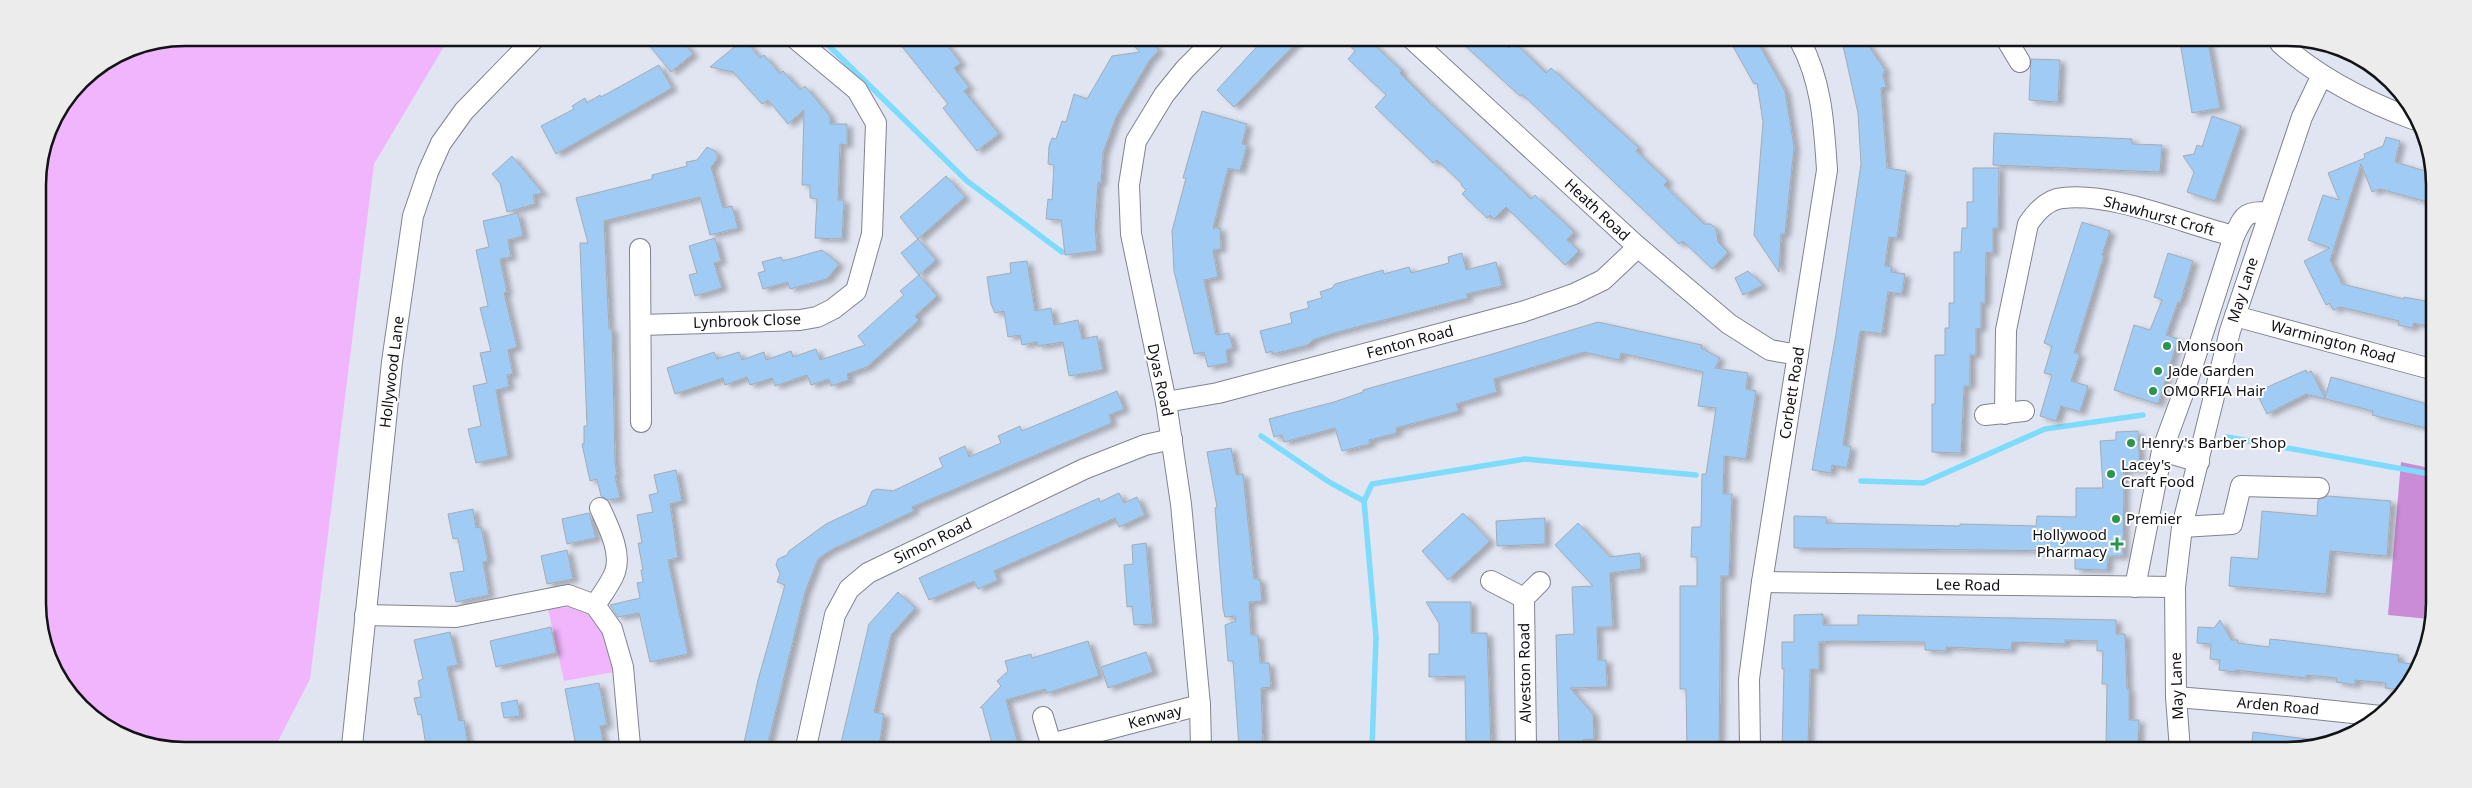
<svg xmlns="http://www.w3.org/2000/svg" width="2472" height="788" font-family="'Noto Sans',sans-serif">
<defs>
<filter id="shadow"><feDropShadow dx="5.5" dy="3" stdDeviation="2.5" flood-color="#0004"/></filter>
</defs>
<rect width="100%" height="100%" fill="#e1e5f2"/>
<g fill="#f1b5fd">
<polygon points="185,38 449,38 374,164 310,679 277,743 268,746 147,745 74,700 40,631 38,176 49,129 81,81 129,49"/>
<polygon points="570,607 594,617 605,633 614,672 564,681 548,609"/>
</g>
<polygon fill="#ca8cd7" points="2401,462 2430,468 2429,619 2388,615"/>
<g fill="none" stroke-linecap="round" stroke-linejoin="round">
<g stroke="#7ddbfc" stroke-width="5.5">
<polyline points="822,39 967,181 1062,252"/>
<polyline points="1261,436 1329,482 1364,501 1376,637 1372,748"/>
<polyline points="2227,437 2430,474"/>
<polyline points="1861,481 1923,483 2045,429 2143,415"/>
<polyline points="1364,501 1372,484 1525,459 1696,475"/>
</g>
</g>
<g fill="#a0cbf5" stroke="#a2acb6" filter="url(#shadow)">
<polygon points="644,39 681,39 693,54 671,72"/>
<polygon points="744,39 760,58 764,55 780,74 783,71 800,90 805,86 830,116 830,124 847,124 847,145 840,144 838,200 844,200 842,239 815,238 817,199 810,198 810,185 802,185 804,110 788,124 768,100 762,104 733,72 710,67"/>
<polygon points="896,39 942,39 961,63 954,68 969,87 964,91 999,134 977,151 943,108 948,104"/>
<polygon points="1128,40 1149,40 1159,50 1149,61 1116,117 1103,153 1101,183 1098,182 1095,227 1097,251 1065,255 1061,220 1046,219 1048,199 1052,200 1054,165 1048,164 1049,146 1052,138 1056,139 1062,121 1066,122 1074,94 1087,99 1112,56 1140,52"/>
<polygon points="1263,40 1299,40 1234,107 1217,90"/>
<polygon points="1345,40 1369,40 1402,71 1400,73 1428,101 1531,199 1535,195 1574,232 1567,240 1579,251 1565,265 1506,207 1494,219 1490,215 1487,218 1462,194 1466,190 1461,185 1462,184 1437,160 1433,163 1375,107 1386,95 1348,59 1355,51"/>
<polygon points="1460,41 1501,41 1509,48 1514,42 1546,73 1551,68 1639,148 1636,151 1668,181 1664,185 1704,224 1711,224 1716,229 1718,242 1728,252 1712,269 1683,241 1679,244 1522,94 1520,96"/>
<polygon points="1730,41 1757,41 1785,91 1794,147 1785,234 1781,234 1779,272 1754,235 1763,122 1757,83 1754,84"/>
<polygon points="1842,41 1866,42 1885,70 1883,75 1886,87 1881,88 1887,168 1906,171 1897,238 1889,237 1885,266 1892,267 1891,272 1905,274 1902,294 1888,292 1882,334 1860,331 1843,445 1851,447 1847,468 1832,465 1831,473 1812,470 1836,334 1861,164 1858,113"/>
<polygon points="2180,42 2208,42 2220,108 2192,113"/>
<polygon points="2031,59 2060,60 2058,102 2029,100"/>
<polygon points="659,65 672,88 556,154 541,126 574,109 572,106 585,98 587,103 600,95 601,97"/>
<polygon points="1202,111 1247,124 1242,144 1247,145 1240,171 1228,168 1213,228 1220,228 1221,249 1213,250 1218,277 1204,280 1216,335 1229,333 1233,348 1226,350 1228,363 1208,367 1204,352 1194,354 1190,337 1174,271 1172,231 1186,178 1183,178"/>
<polygon points="2212,116 2241,126 2215,201 2187,192 2194,172 2183,156 2194,154 2197,145 2202,147"/>
<polygon points="1994,133 2132,139 2132,144 2162,145 2160,172 1993,165"/>
<polygon points="2386,137 2400,141 2395,162 2432,173 2431,203 2380,189 2372,192 2361,164 2330,260 2342,284 2404,299 2404,297 2431,302 2431,327 2414,323 2412,328 2398,325 2399,321 2340,307 2333,310 2330,303 2326,305 2304,261 2330,248 2308,240 2323,195 2339,200 2328,173 2365,158 2364,154 2383,146"/>
<polygon points="707,147 715,151 717,155 717,159 711,167 723,208 732,206 738,228 710,235 700,197 604,221 609,329 612,329 615,462 617,475 615,476 620,498 608,500 601,496 597,479 590,481 582,444 584,444 584,426 587,426 580,243 588,243 576,198 652,179 652,175 687,166 686,162 697,160"/>
<polygon points="512,156 543,193 533,195 535,204 507,212 500,183 492,174"/>
<polygon points="1973,168 1999,168 1998,228 1993,228 1993,253 1986,252 1985,303 1981,303 1981,328 1976,329 1976,355 1970,355 1970,386 1964,386 1961,453 1932,452 1932,404 1935,404 1935,355 1945,355 1945,328 1949,328 1949,303 1954,303 1954,252 1961,252 1962,228 1967,228 1967,202 1973,202"/>
<polygon points="946,176 965,197 918,239 900,217"/>
<polygon points="518,213 523,236 508,240 511,257 500,259 507,292 504,293 517,347 508,350 513,374 507,375 509,387 496,390 508,456 476,463 468,429 481,426 473,386 487,383 480,353 491,351 480,308 488,306 476,250 489,247 483,221"/>
<polygon points="2082,222 2110,231 2102,255 2104,256 2074,353 2080,354 2071,381 2088,386 2080,412 2061,406 2056,421 2040,416 2052,375 2044,373 2052,346 2044,343"/>
<polygon points="715,238 721,261 714,263 722,288 695,296 689,275 697,273 689,246"/>
<polygon points="918,239 936,260 919,275 901,253"/>
<polygon points="822,250 839,264 827,279 790,289 788,282 763,289 758,273 765,271 762,262 781,257 783,261"/>
<polygon points="1462,253 1466,270 1496,262 1502,286 1466,294 1468,298 1334,333 1313,340 1308,345 1273,354 1272,351 1266,353 1260,331 1292,323 1290,313 1309,308 1307,302 1322,298 1320,292 1332,288 1335,284 1383,270 1384,274 1409,267 1411,273 1449,263 1448,257"/>
<polygon points="2168,253 2193,261 2180,303 2178,302 2166,335 2178,339 2158,404 2114,390 2134,325 2150,330 2162,300 2154,297"/>
<polygon points="1027,261 1035,311 1051,308 1054,325 1078,320 1082,339 1097,336 1103,370 1069,376 1063,342 1038,346 1037,342 1022,345 1020,335 1008,337 1004,311 995,313 991,304 987,277 1011,273 1010,263"/>
<polygon points="1748,271 1763,285 1743,295 1735,278"/>
<polygon points="919,275 937,296 915,316 919,320 867,367 847,374 849,380 831,386 829,379 811,385 807,375 775,386 772,378 750,385 747,377 725,385 723,378 675,394 667,368 714,352 717,359 739,352 742,360 764,352 766,360 791,351 793,357 816,349 820,360 865,345 858,336 904,295 900,291"/>
<polygon points="1598,322 1702,345 1701,348 1720,358 1715,368 1748,373 1746,389 1756,391 1746,459 1724,456 1723,494 1732,494 1729,576 1721,576 1719,749 1687,749 1686,689 1680,689 1680,586 1697,586 1697,557 1691,557 1692,527 1701,527 1702,474 1706,474 1716,408 1698,406 1703,372 1621,353 1619,360 1584,352 1494,379 1497,392 1456,404 1459,411 1396,428 1397,433 1369,440 1370,444 1342,451 1335,428 1284,442 1282,435 1274,437 1269,419 1334,402 1363,392 1363,390 1489,355"/>
<polygon points="2306,370 2307,373 2311,371 2325,398 2331,377 2431,405 2430,429 2372,415 2373,411 2306,394 2267,414 2256,392"/>
<polygon points="1117,391 1124,409 1109,415 1112,423 912,507 914,511 831,550 818,559 805,592 767,747 743,747 758,680 785,585 777,582 780,574 776,565 778,559 787,555 789,551 826,524 866,505 872,491 877,489 893,491 943,467 939,458 965,446 969,457 1001,443 998,436 1020,426 1022,431"/>
<polygon points="2138,431 2140,469 2124,470 2123,556 2108,556 2107,570 2075,569 2075,551 1794,548 1794,516 1826,517 1826,523 1960,526 1960,524 2036,526 2037,516 2076,517 2076,488 2103,488 2100,441 2116,440 2116,432"/>
<polygon points="1231,448 1236,475 1243,474 1254,579 1260,579 1262,601 1249,602 1251,635 1258,635 1260,663 1269,663 1271,687 1261,688 1263,748 1239,748 1233,661 1228,661 1225,625 1236,621 1235,616 1225,617 1223,608 1215,508 1217,507 1207,452"/>
<polygon points="676,470 682,501 670,504 678,558 668,560 688,654 650,662 639,613 618,617 610,605 640,598 637,583 643,582 641,570 643,570 638,543 642,543 637,515 653,512 649,495 658,493 654,475"/>
<polygon points="1119,493 1124,503 1137,497 1145,515 1119,527 1115,518 994,571 998,580 978,589 974,581 929,600 919,578 1099,498 1100,502"/>
<polygon points="2328,496 2391,501 2387,556 2330,551 2326,594 2229,586 2231,557 2258,559 2262,511 2317,516 2318,500"/>
<polygon points="473,509 476,528 481,527 488,561 483,562 489,595 456,602 450,573 464,571 458,538 453,539 448,514"/>
<polygon points="589,513 596,538 567,544 562,519"/>
<polygon points="1463,513 1490,541 1448,580 1422,551"/>
<polygon points="1545,518 1545,544 1497,546 1496,521"/>
<polygon points="1578,523 1610,557 1640,553 1641,569 1610,573 1613,627 1597,627 1598,660 1606,660 1607,687 1570,688 1593,714 1594,739 1583,740 1583,749 1559,749 1556,635 1574,634 1572,587 1593,586 1555,545"/>
<polygon points="1146,543 1153,624 1134,625 1132,606 1127,607 1124,565 1133,564 1132,545"/>
<polygon points="567,550 573,579 547,584 541,556"/>
<polygon points="898,592 915,608 891,635 874,712 884,714 879,747 840,747 869,624"/>
<polygon points="1426,602 1471,602 1471,633 1487,633 1491,748 1466,748 1465,676 1429,677 1429,654 1439,654 1439,623"/>
<polygon points="1823,614 1823,625 1858,625 1858,615 2116,620 2116,634 2125,634 2127,689 2129,689 2129,720 2139,720 2138,747 2106,746 2107,684 2102,684 2103,651 2097,651 2097,641 2065,640 2065,644 2012,642 2011,650 1946,647 1946,651 1925,650 1925,642 1834,641 1819,642 1819,670 1810,669 1808,749 1782,749 1784,669 1782,669 1782,642 1794,642 1794,615"/>
<polygon points="2220,620 2231,640 2238,640 2237,643 2269,647 2270,639 2288,641 2399,655 2398,662 2419,665 2410,685 2405,690 2385,688 2386,683 2355,680 2355,685 2336,682 2337,678 2306,675 2306,678 2235,670 2235,672 2219,670 2220,660 2210,659 2211,644 2197,643 2198,627 2214,628"/>
<polygon points="551,627 556,653 496,667 490,641"/>
<polygon points="450,632 458,665 447,667 459,721 464,720 468,746 426,746 421,714 418,715 414,698 421,697 418,681 423,679 414,640"/>
<polygon points="1088,641 1099,676 1047,693 1045,689 1006,700 1019,747 993,747 982,707 980,708 1001,686 997,681 1008,671 1005,661 1031,654 1032,658"/>
<polygon points="1146,652 1153,672 1108,688 1101,667"/>
<polygon points="599,683 607,725 600,726 604,746 576,746 565,689"/>
<polygon points="517,700 520,716 504,718 501,703"/>
<polygon points="2253,732 2314,740 2313,746 2296,750 2251,750"/>
</g>
<g fill="none" stroke-linecap="round" stroke-linejoin="round">
<g stroke="#808490" stroke-width="22">
<g id="minor">
<polyline points="1413,40 1638,247 1729,324 1770,350 1798,355"/>
<polyline points="2008,42 2020,62"/>
<path d="M2280,43c39,35 84,58 133,76"/>
<polyline points="640,249 641,422"/>
<polyline points="2235,316 2431,369"/>
<polyline points="641,325 800,320 817,317 833,309 856,291 872,234 876,123 857,90 796,39"/>
<polyline points="1166,402 1218,393 1522,312 1574,294 1603,280 1638,247"/>
<path d="M2005,414l1,-84 22,-106c8,-12 19,-25 35,-26 50,-6 122,26 171,38 11,-22 10,-24 35,-24"/>
<polyline points="1985,415 2024,411"/>
<polyline points="2162,451 2187,383 2234,236"/>
<polyline points="2182,527 2232,524 2241,486 2319,488"/>
<polyline points="1491,581 1524,598 1540,582"/>
<polyline points="1762,582 2175,587"/>
<polyline points="2135,587 2162,451 2199,462"/>
<polyline points="1524,598 1526,748"/>
<path d="M595,605c7,-10 16,-22 20,-33 7,-20 -7,-46 -15,-64"/>
<polyline points="365,615 456,617 568,595 595,605 612,629 623,667 630,746"/>
<polyline points="2176,697 2286,706 2381,716"/>
<polyline points="1043,717 1052,747"/>
<polyline points="1051,744 1200,705"/>
<polyline points="352,746 392,362 413,216 428,172 441,143 464,111 535,38"/>
<polyline points="806,747 835,615 849,589 868,573 1084,469 1145,445 1172,439"/>
<polyline points="1201,748 1200,705 1181,504 1166,402 1131,234 1129,185 1136,141 1164,95 1185,69 1214,40"/>
<path d="M1750,749l-1,-70 13,-97 65,-412c-3,-45 -5,-88 -27,-129"/>
<polyline points="2180,750 2176,697 2175,587 2182,527 2230,331 2302,117 2322,75"/>
</g>
</g>
<use href="#minor" stroke="#fff" stroke-width="20"/>
</g>
<g fill="#29954e" stroke="#fff" stroke-width="2">
<circle cx="2167" cy="346" r="5"/>
<circle cx="2158" cy="371" r="5"/>
<circle cx="2153" cy="391" r="5"/>
<circle cx="2131" cy="443" r="5"/>
<circle cx="2111" cy="474" r="5"/>
<circle cx="2116" cy="519" r="5"/>
<path d="M2114.5 536.5h5v5h5v5h-5v5h-5v-5h-5v-5h5z"/>
</g>
<g text-anchor="middle" stroke-width="4" stroke-linejoin="round" paint-order="stroke">
<g font-size="15" fill="#121317" stroke="#fff">
<text transform="translate(1597 210) rotate(43)" y="5">Heath Road</text>
<text transform="translate(2159 216) rotate(15)" y="5">Shawhurst Croft</text>
<text transform="translate(2243 290) rotate(-72)" y="5">May Lane</text>
<text transform="translate(747 321) rotate(-2)" y="5">Lynbrook Close</text>
<text transform="translate(1410 342) rotate(-15)" y="5">Fenton Road</text>
<text transform="translate(2333 342) rotate(15)" y="5">Warmington Road</text>
<text transform="translate(392 372) rotate(-83)" y="5">Hollywood Lane</text>
<text transform="translate(1160 380) rotate(78)" y="5">Dyas Road</text>
<text transform="translate(1792 393) rotate(-81)" y="5">Corbett Road</text>
<text transform="translate(933 541) rotate(-26)" y="5">Simon Road</text>
<text transform="translate(1968 585) rotate(1)" y="5">Lee Road</text>
<text transform="translate(1525 673) rotate(-91)" y="5">Alveston Road</text>
<text transform="translate(2177 686) rotate(-92)" y="5">May Lane</text>
<text transform="translate(2278 706) rotate(5)" y="5">Arden Road</text>
<text transform="translate(1155 717) rotate(-15)" y="5">Kenway</text>
</g>
<g font-size="15" fill="#121317" stroke="#fff" text-anchor="start">
<text x="2177" y="351">Monsoon</text>
<text x="2168" y="376">Jade Garden</text>
<text x="2163" y="396">OMORFIA Hair</text>
<text x="2141" y="448">Henry's Barber Shop</text>
<text x="2121" y="470">Lacey's<tspan x="2121" dy="17">Craft Food</tspan></text>
<text x="2126" y="524">Premier</text>
<text x="2107" y="540" text-anchor="end">Hollywood<tspan x="2107" dy="17">Pharmacy</tspan></text>
</g>
</g>
<path d="M0 0H2472V788H0ZM185 46H2287A139 139 0 0 1 2426 185V603A139 139 0 0 1 2287 742H185A139 139 0 0 1 46 603V185A139 139 0 0 1 185 46Z" fill="#ececec" fill-rule="evenodd"/>
<path fill="none" stroke="#121317" stroke-width="2.5" d="M185 46H2287A139 139 0 0 1 2426 185V603A139 139 0 0 1 2287 742H185A139 139 0 0 1 46 603V185A139 139 0 0 1 185 46Z"/>
</svg>
